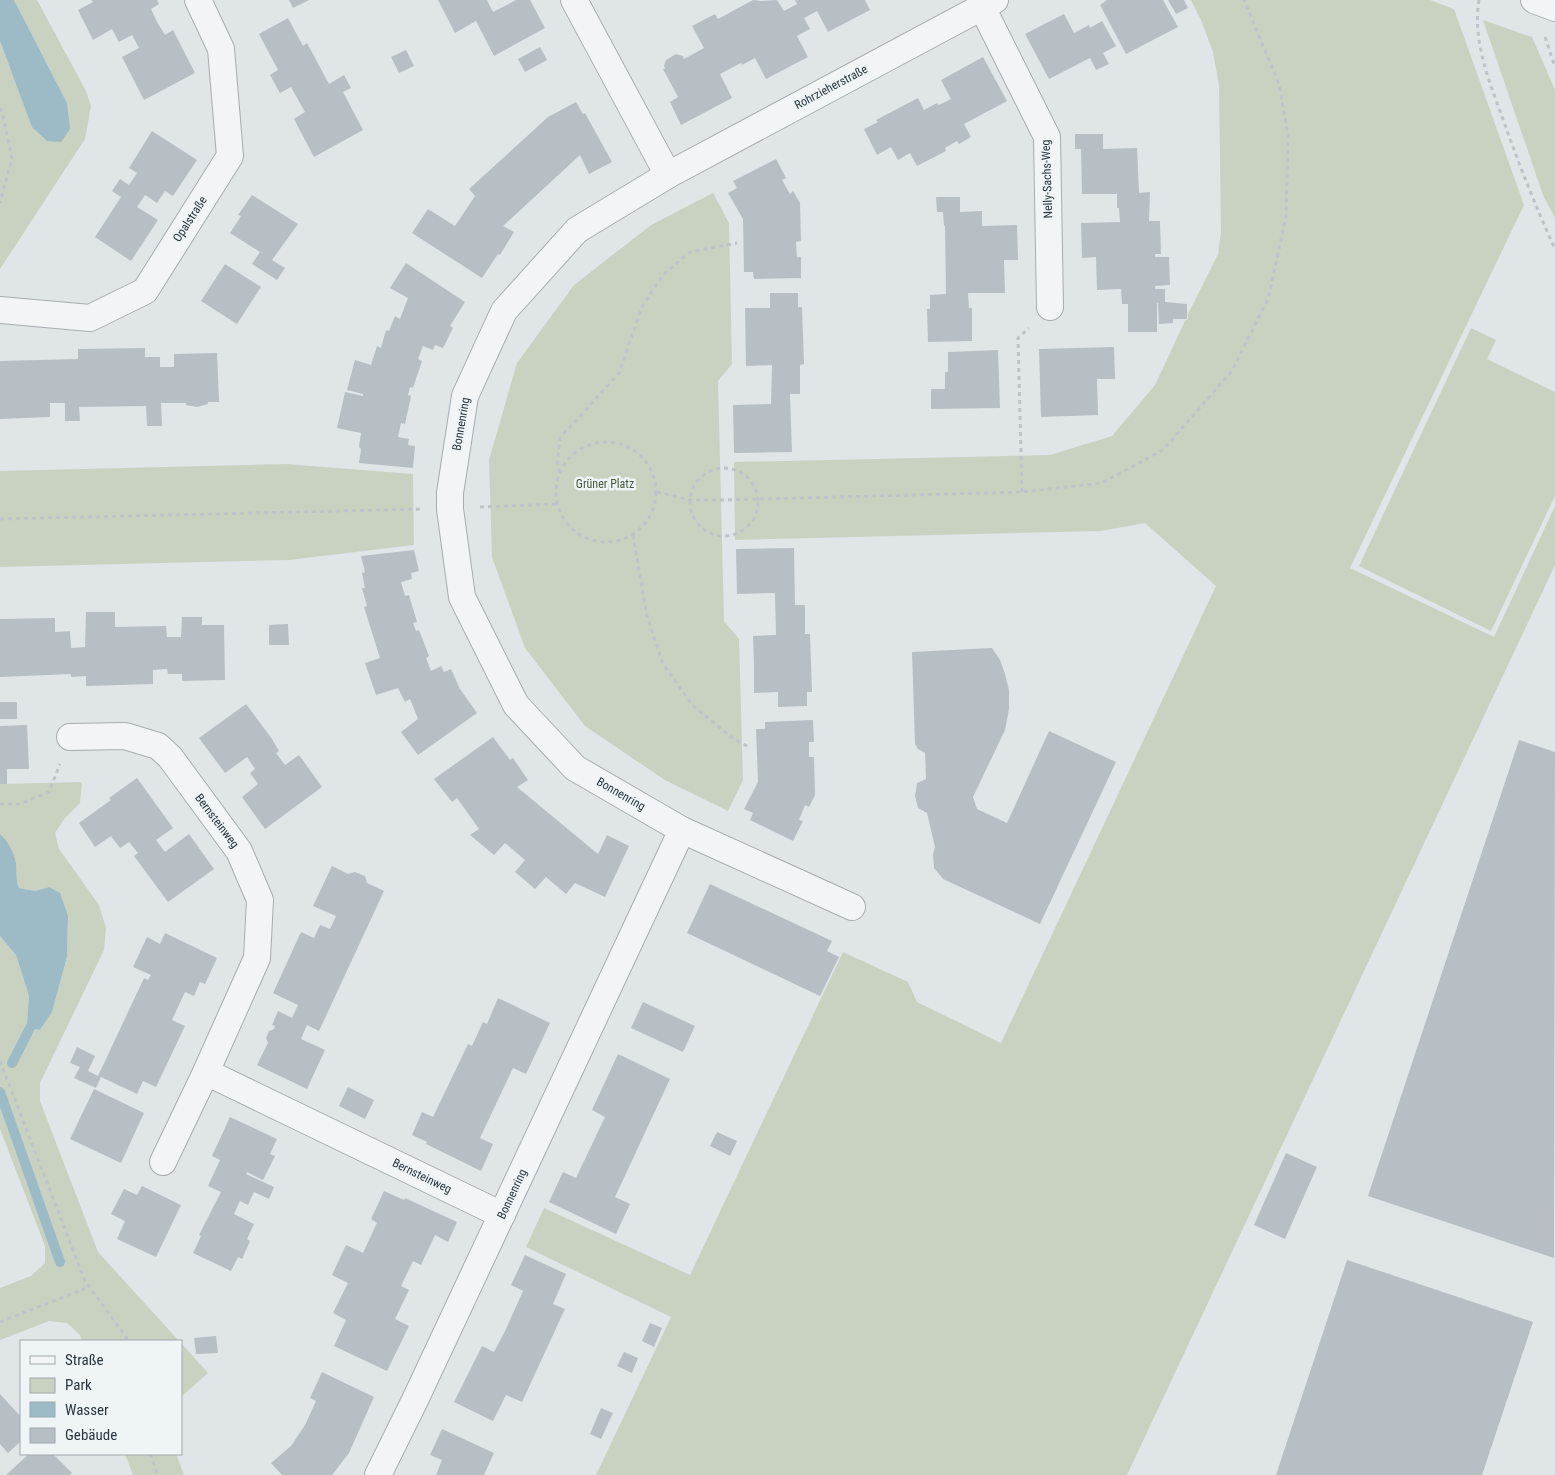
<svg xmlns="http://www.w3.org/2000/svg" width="1555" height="1475" font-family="'Roboto Condensed',sans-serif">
<rect width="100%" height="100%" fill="#e0e5e8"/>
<g fill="#c9d2c1">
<polygon points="14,0 37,0 86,91 91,106 85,139 0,269 0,41 10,68 67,103"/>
<polygon points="1191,0 1430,0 1454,9 1524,205 1350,568 1494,637 1555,506 1555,565 1127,1475 596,1475 671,1317 526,1247 544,1208 690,1275 843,952 908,982 917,1002 1001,1043 1216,586 1145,523 1101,531 735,540 734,462 1050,455 1112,436 1155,385 1185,321 1188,319 1188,314 1218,254 1221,232 1219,85 1213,52 1201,20"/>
<polygon points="1483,20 1532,37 1555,90 1555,218 1543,195"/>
<polygon points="713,193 729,223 732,364 718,381 724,621 739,639 743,780 728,811 665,780 585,726 525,648 492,557 489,460 517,363 574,285 651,225"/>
<polygon points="1471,328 1496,340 1487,359 1555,392 1555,496 1491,631 1359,566"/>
<polygon points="286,464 413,474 414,545 289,560 0,567 0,471"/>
<polygon points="82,782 80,803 65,818 55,833 59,849 99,905 106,928 104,950 40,1083 40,1101 98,1252 179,1341 82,1341 80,1335 67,1323 49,1321 0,1340 0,1288 31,1276 45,1263 45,1246 0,1129 0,936 16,955 29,996 27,1023 28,1028 40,1030 52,1012 67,957 68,916 49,887 35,891 19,888 16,880 16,862 0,834 0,784"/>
<polygon points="181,1343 208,1373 181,1397"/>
<polygon points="125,1454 176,1454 184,1475 133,1475"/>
</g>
<g fill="#9cbbc7">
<polygon points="0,0 14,0 67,103 70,129 61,142 47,141 32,127 0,41"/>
<path d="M0,834c8,7 14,19 16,29 1,9 -1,16 3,25l16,3 14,-4 11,6 8,23 -1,41 -15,55 -12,18 -11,-2 -2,-5 2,-27 -13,-41 -16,-19z"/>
</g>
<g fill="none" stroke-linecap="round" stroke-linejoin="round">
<g stroke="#9cbbc7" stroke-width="10">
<polyline points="12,1063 30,1028"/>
<polyline points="0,1092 60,1262"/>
</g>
</g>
<g fill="#b7bfc5">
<polygon points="91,0 157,0 159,4 151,9 157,22 165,35 173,30 195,73 144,100 122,57 139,48 132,35 119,42 112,29 93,40 78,10 93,2"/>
<polygon points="289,0 309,0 293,8"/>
<polygon points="438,0 487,0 493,12 516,0 530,0 545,28 494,56 476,21 455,33"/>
<polygon points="753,0 761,1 777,0 784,11 797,4 795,0 865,0 870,10 828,32 817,11 804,18 810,29 797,36 808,57 766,79 755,58 742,65 741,63 720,74 732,98 681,125 670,102 678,97 663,69 665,69 664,66 666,60 676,54 683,56 684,59 704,48 692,26 715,14 718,19"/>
<polygon points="1107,0 1163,0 1178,27 1126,54 1100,5"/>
<polygon points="1168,0 1184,0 1188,8 1176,14"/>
<polygon points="1064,14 1074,33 1089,25 1090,28 1102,21 1116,46 1103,53 1109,64 1096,70 1090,58 1049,79 1025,34"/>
<polygon points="288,18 303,46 307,43 329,84 344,75 351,88 343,92 363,130 314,157 294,119 305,112 291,87 280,93 270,75 278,70 259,34"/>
<polygon points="540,47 547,60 525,72 518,59"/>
<polygon points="406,50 414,66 399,73 391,57"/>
<polygon points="983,57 1007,101 964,124 971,137 959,144 957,141 945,148 946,151 917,166 910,153 898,160 891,147 877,155 864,129 878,122 876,120 918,98 924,110 937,103 939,105 951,99 941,80"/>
<polygon points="576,102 583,114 585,113 612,162 589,174 580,155 503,226 514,232 500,255 498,254 482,278 412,233 428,209 455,226 475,196 469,189 548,117"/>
<polygon points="152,131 197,160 173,196 165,191 157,203 145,195 137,207 158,220 131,261 95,237 121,197 112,191 120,179 129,185 137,173 129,168"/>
<polygon points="1075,134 1103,134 1103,149 1137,148 1139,193 1150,192 1149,221 1160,221 1161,254 1155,254 1155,257 1169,257 1170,285 1155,286 1155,289 1165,289 1165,302 1187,304 1187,319 1173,319 1173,323 1159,324 1158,303 1157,303 1157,332 1128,332 1128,304 1122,304 1121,289 1097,290 1096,257 1082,258 1081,223 1120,222 1119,208 1117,208 1117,194 1082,194 1081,149 1075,149"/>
<polygon points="776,159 786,178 782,180 790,194 793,191 800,203 801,241 796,242 797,257 801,257 801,278 754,279 753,272 744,272 743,219 728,193 737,188 733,181"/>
<polygon points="252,195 298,224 272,260 285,268 277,280 252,264 260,252 230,233 241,216 238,215"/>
<polygon points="936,197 960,197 960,212 982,211 982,226 1017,225 1018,260 1004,260 1005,293 968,293 969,308 972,308 972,341 928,342 927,309 930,309 930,295 946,294 945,226 944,226 943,212 937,212"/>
<polygon points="406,263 465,302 450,326 453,328 443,348 435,345 433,350 423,346 418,359 422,361 413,388 410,387 408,395 411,396 405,424 401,423 398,437 409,439 408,445 415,446 413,468 359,463 361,449 359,447 361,433 337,428 345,392 363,396 363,394 347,390 355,360 371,365 377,346 381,348 386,330 389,331 395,316 400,319 408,298 390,288"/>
<polygon points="225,264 261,287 237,324 201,301"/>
<polygon points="770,293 798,293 798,307 802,307 804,364 800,365 800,394 790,394 792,452 734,453 733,405 771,404 772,365 746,366 745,308 770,308"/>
<polygon points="1114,347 1115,379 1097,379 1098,415 1041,417 1039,349"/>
<polygon points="145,348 145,357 160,357 160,367 174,367 174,354 217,353 219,402 208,402 208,404 197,407 186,405 186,403 161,403 162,426 147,426 146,406 79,407 80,421 65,421 65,403 50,403 50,417 0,419 0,361 78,359 78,349"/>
<polygon points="998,350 1000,408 931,409 931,389 945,389 945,372 948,372 948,352"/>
<polygon points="794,548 795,605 805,605 805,634 810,634 812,692 807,692 807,706 778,707 778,692 754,693 754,664 753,636 776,635 775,593 737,594 736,549"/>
<polygon points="414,550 419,571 411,573 412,579 401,582 405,596 409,595 417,622 413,623 416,631 419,630 429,656 426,658 431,671 441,666 444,672 451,669 460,689 477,713 418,755 401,732 418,719 410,699 405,702 398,688 376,695 365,663 380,658 364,607 367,606 362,588 365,588 362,573 365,572 361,556"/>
<polygon points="86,612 115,612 115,627 166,626 167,637 181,637 182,617 202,617 202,625 224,625 225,680 182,681 182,674 168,674 167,669 153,670 153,684 86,686 86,676 71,677 71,674 0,677 0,619 55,618 55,632 70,631 71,648 85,647"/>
<polygon points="288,624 289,645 269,645 269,625"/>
<polygon points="992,648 1000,660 1005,674 1009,690 1009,709 1005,730 973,797 977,809 1007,823 1049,731 1116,762 1040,924 943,879 934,868 933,855 935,847 927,813 918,808 915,796 917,783 926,779 925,753 918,749 915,744 912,652"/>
<rect x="0" y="702" width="17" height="17"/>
<polygon points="246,704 272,739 279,751 276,753 285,765 299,755 322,787 265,829 242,797 258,784 250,773 255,769 247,757 225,773 199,738"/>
<polygon points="813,720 814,742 809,742 809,757 814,757 815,795 809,807 805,805 799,820 803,821 793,841 750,820 753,813 744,809 758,782 756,729 765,729 765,722"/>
<polygon points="27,725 29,769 7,769 7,784 0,784 0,726"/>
<polygon points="493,737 510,760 513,758 528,780 517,787 598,854 607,835 629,846 605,897 575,883 566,894 546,877 535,889 515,872 525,860 505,843 494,855 470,835 479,829 457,798 452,802 434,779"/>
<polygon points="1519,740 1555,752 1554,1258 1368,1196"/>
<polygon points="137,778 173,828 156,840 165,852 189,834 214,869 168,902 134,856 138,853 129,842 120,848 111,836 95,847 79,823 111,800 109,798"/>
<polygon points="332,866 348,874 355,872 365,876 367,883 384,891 319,1031 307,1025 301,1039 325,1050 307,1089 257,1065 268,1043 266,1038 269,1031 274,1029 275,1026 272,1025 278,1011 292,1018 298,1005 273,993 301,932 314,938 320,925 330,929 336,916 313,906"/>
<polygon points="710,884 832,941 827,951 839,957 820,996 687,933"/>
<polygon points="165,933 217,958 205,984 200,982 194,996 185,992 178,1007 172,1020 185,1026 156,1087 143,1081 137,1094 101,1077 96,1088 74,1078 80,1067 70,1063 77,1047 95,1056 88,1071 98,1076 144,978 148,980 151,975 133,967 147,937 160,944"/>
<polygon points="498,998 550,1023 526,1074 513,1068 480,1138 493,1144 481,1171 426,1144 427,1142 412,1135 422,1112 433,1117 468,1044 472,1046 483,1022 487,1024"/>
<polygon points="643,1002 695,1026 683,1052 631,1028"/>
<polygon points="618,1054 670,1079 615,1197 630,1204 616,1234 549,1202 563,1172 576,1178 605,1117 592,1110"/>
<polygon points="348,1087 374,1100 365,1119 339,1106"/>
<polygon points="94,1089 144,1113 121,1163 70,1139"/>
<polygon points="230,1117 277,1139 270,1154 275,1156 263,1180 247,1172 246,1174 274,1187 269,1199 254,1192 248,1205 240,1201 234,1214 254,1224 247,1239 250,1241 242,1259 238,1257 231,1271 193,1253 201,1236 199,1235 221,1192 208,1186 220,1160 212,1156"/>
<polygon points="717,1132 737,1141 730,1156 710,1146"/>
<polygon points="1286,1153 1317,1167 1285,1239 1254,1225"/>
<polygon points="142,1186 181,1205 156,1257 117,1239 125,1221 111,1214 124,1189 137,1195"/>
<polygon points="384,1191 404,1200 405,1198 457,1222 448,1242 435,1235 421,1265 413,1261 401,1286 409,1290 395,1319 409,1326 387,1371 334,1346 346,1320 333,1313 348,1283 332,1275 346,1245 363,1253 377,1223 371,1219"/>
<polygon points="525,1255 566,1274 553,1304 565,1309 522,1402 506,1395 493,1421 454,1402 482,1346 494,1352 505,1331 523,1291 511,1285"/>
<polygon points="1347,1260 1533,1322 1482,1475 1276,1475"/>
<polygon points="650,1323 662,1328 654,1347 642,1341"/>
<polygon points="216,1336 218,1353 196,1354 194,1338"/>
<polygon points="624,1352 638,1358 632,1373 617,1366"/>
<polygon points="322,1372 374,1397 349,1453 332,1475 282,1475 271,1463 291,1446 305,1425 316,1401 310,1398"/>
<polygon points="0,1394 21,1417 21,1441 8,1453 0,1444"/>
<polygon points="601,1408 613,1413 601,1439 590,1434"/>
<polygon points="442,1429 494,1453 484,1475 436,1475 442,1460 430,1455"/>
<polygon points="29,1454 53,1454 72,1473 70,1475 6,1475"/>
</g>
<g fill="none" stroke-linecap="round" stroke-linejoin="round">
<g stroke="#a5adb2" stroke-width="28">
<g id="street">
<polyline points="574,0 668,175"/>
<polyline points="1534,0 1555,8"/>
<polyline points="982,7 1047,137 1050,307"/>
<polyline points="0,310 90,318 145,291 230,156 221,49 198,0"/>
<polyline points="70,737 125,736 158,746 170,757 239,851 260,900 257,958 206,1072 163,1162"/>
<polyline points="682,830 852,907"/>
<polyline points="206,1072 502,1215"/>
<polyline points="378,1475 415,1400 682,830 575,768 516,705 462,597 450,509 450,493 465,396 504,311 577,230 668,175 995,0"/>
</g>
</g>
<g stroke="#bec3c7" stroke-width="3" stroke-dasharray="4 4" stroke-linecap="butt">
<path d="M1479,0c-7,42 11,83 25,122 15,43 32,85 51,127"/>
<polyline points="1545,37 1555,67"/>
<polyline points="0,108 3,116 12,158 0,203"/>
<circle cx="606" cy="492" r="50"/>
<circle cx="724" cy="502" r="34"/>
<polyline points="560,472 557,466 560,438 619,373 642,307 662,276 690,252 737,243"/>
<polyline points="657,492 690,500 726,500 1022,492 1102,483 1163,450 1232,371 1268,299 1286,217 1288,135 1279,84 1244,0"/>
<polyline points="1022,492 1018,338 1029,328"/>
<polyline points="480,507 557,504"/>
<polyline points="0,519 422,509"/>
<polyline points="633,535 647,616 663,664 693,706 734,739 749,747"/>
<polyline points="0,804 20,804 49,792 60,764"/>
<polyline points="0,1061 85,1281 129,1341"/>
<polyline points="0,1322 89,1287"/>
<polyline points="150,1454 158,1475"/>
</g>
<use href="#street" stroke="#f2f5f7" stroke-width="26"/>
</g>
<g text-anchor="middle" stroke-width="5" stroke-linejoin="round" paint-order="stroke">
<g font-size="12" fill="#29363f" stroke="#eff4f6">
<text transform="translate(831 87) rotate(-28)" y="4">Rohrzieherstraße</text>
<text transform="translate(1047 179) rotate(-92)" y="4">Nelly-Sachs-Weg</text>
<text transform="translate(190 219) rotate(-57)" y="4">Opalstraße</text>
<text transform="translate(461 424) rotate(-80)" y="4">Bonnenring</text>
<text transform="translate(621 794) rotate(30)" y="4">Bonnenring</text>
<text transform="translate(217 821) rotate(53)" y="4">Bernsteinweg</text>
<text transform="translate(422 1176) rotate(26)" y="4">Bernsteinweg</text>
<text transform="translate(512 1194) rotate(-65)" y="4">Bonnenring</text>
</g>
<g font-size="12" fill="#455a37" stroke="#eff4f6">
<text x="605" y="488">Grüner Platz</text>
</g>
</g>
<rect x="20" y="1340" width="162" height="115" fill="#eff4f6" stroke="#a0a8ad"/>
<rect x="30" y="1356" width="25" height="8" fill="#f2f5f7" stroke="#a0a8ad"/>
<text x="65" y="1365" font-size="15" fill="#29363f">Straße</text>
<rect x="30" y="1378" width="25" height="15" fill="#c9d2c1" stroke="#a0a8ad"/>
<text x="65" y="1390" font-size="15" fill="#29363f">Park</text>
<rect x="30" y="1402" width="25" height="15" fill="#9cbbc7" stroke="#a0a8ad"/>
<text x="65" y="1415" font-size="15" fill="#29363f">Wasser</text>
<rect x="30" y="1428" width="25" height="15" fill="#b7bfc5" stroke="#a0a8ad"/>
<text x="65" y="1440" font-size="15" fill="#29363f">Gebäude</text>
</svg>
